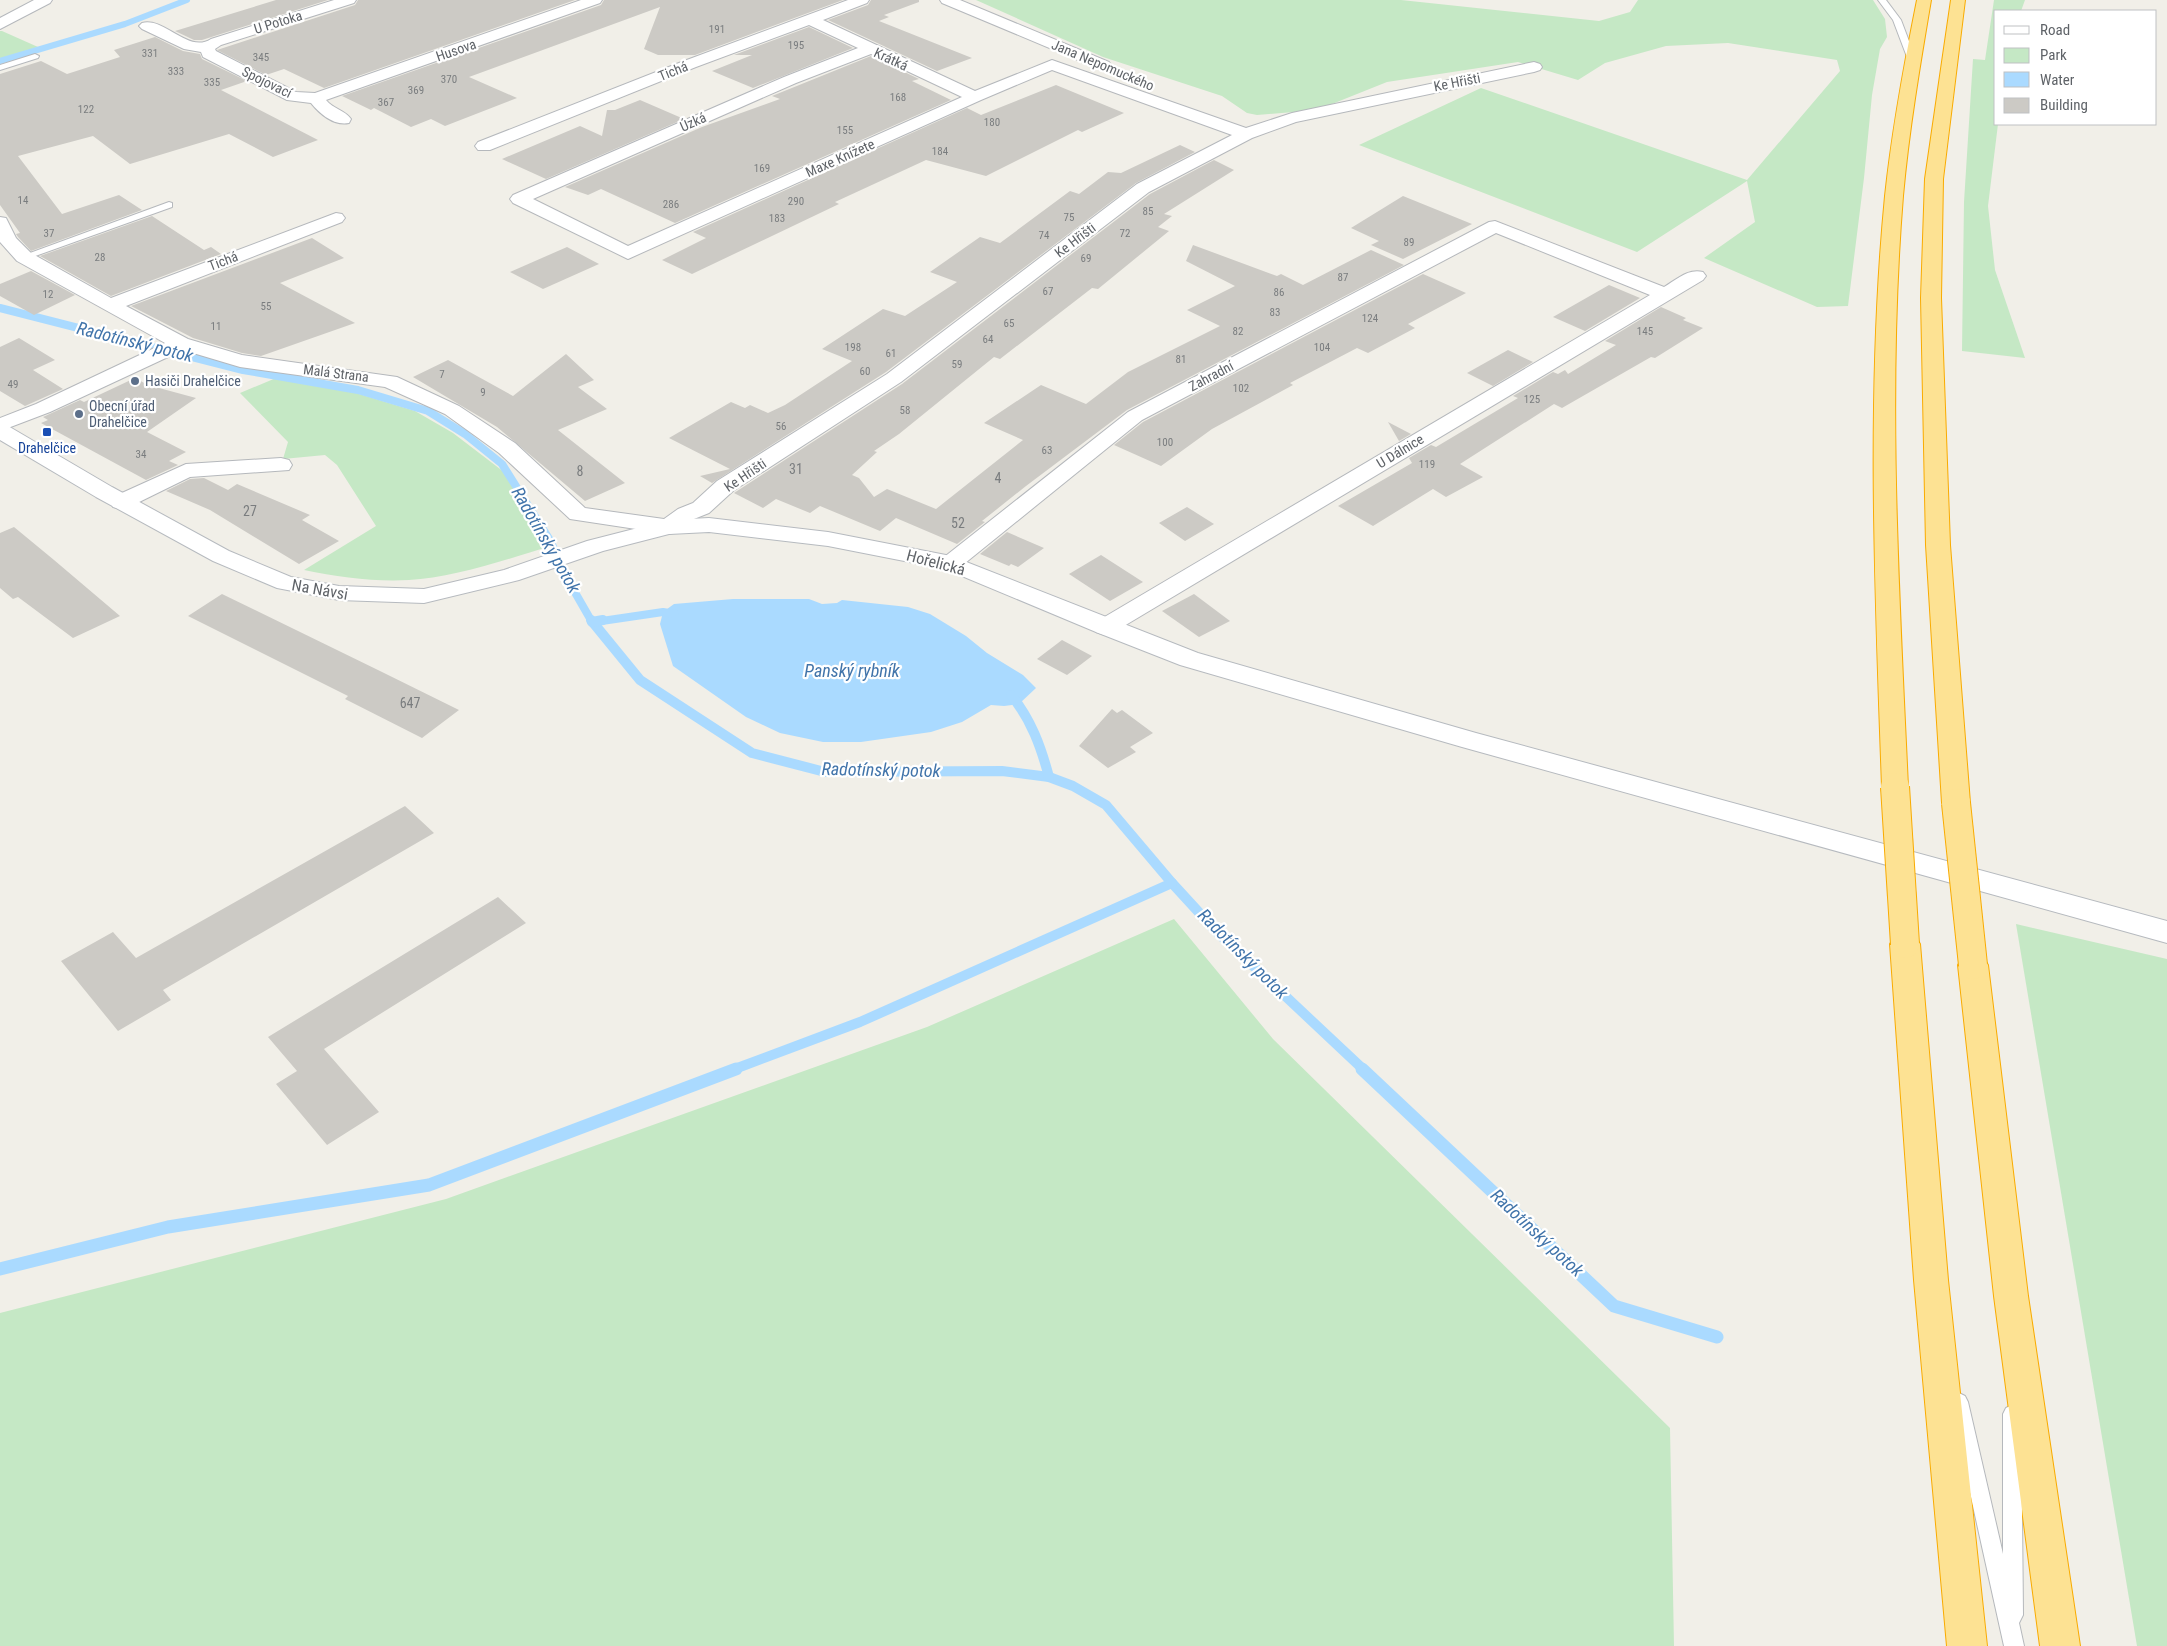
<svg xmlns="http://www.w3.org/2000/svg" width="2167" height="1646" font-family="'Roboto Condensed',sans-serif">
<rect width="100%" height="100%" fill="#f1efe8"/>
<g fill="#c5e8c5">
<polygon points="976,0 1401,0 1599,21 1630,12 1638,0 1873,0 1885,19 1887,37 1880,49 1872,95 1864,178 1848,306 1817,307 1704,258 1755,222 1747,181 1637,252 1359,145 1481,88 1747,180 1840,71 1837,60 1728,43 1666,46 1605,63 1578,80 1518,62 1387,82 1317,110 1257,115 1247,113 1222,96 1103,57"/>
<polygon points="1994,0 2025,0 2021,11 1996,11 1996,124 1998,124 1988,206 1995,270 2025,358 1962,351 1964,202 1973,59 1985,60"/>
<polygon points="0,31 2,31 38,47 0,59"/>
<path d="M276,378l80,15 59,18 38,22 51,39 46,74c-41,13 -98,32 -141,34 -35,2 -70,-3 -105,-10l72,-44 -39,-61 -12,-10 -42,4 5,-17 -48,-49z"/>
<polygon points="1174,919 1273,1039 1670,1428 1674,1646 0,1646 0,1313 446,1199 927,1027"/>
<polygon points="2016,924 2167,959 2167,1646 2137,1646"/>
</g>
<polygon fill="#aadaff" points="733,599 809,599 822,604 837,603 842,600 908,607 930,614 966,636 987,653 1023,675 1036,688 1019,704 1004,706 991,705 962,722 931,732 861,742 823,742 780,733 746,717 673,666 660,624 663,612 674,604"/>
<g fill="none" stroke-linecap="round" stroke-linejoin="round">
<polyline stroke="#aadaff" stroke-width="6" points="0,61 125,24 187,0"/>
<g stroke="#aadaff" stroke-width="8">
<polyline points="0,308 243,370 358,390 428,411 465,434 502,464 551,542 565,575 592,622"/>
<polyline points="595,622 663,612 675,614"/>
</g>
<g stroke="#aadaff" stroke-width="10">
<polyline points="591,620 640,680 752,753 825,772 1002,771 1049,777 1073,786 1106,805 1172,883 1216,931 1364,1070"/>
<polyline points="592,622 603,620"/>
<path d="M1011,695c20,24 30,52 38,82"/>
<polyline points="732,1070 860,1022 1172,883"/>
</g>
<g stroke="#aadaff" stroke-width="13">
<polyline points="1362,1069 1614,1306 1717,1337"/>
<polyline points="0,1269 168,1227 429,1185 736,1069"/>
</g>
</g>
<g fill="#cccac5">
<polygon points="276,0 328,0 202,40 194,40 175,31"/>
<polygon points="358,0 575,0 324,88 284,69 266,75 217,50 355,5"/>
<polygon points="604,0 843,0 695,55 658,55 644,49 660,7 469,77 517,98 445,126 431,119 411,127 374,108 371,110 342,96 601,5"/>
<polygon points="871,0 919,0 919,2 884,15 889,17 879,21 972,58 937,71 828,20 868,5"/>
<polygon points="809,27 853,48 753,88 712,71 752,55 734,55"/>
<polygon points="155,37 183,51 200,54 202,59 247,81 221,90 318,140 273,157 229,134 130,164 93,136 18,156 62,214 119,195 142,210 31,251 18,237 16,234 20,233 0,205 0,74 41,61 67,74 120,57 114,50"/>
<polygon points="871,56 919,79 912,81 951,100 675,223 601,189 588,195 565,187 702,127 780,99 772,96"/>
<polygon points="1056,85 1124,113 1082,132 1078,130 986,176 926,160 835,202 839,204 692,274 662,260 706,238 693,232 967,108 981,115"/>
<polygon points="640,100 684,119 546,179 502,159 580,126 602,136 607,110 615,110"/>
<polygon points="1180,145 1195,152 1136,183 886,372 712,483 700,476 730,469 669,438 731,402 745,408 750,405 768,413 785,405 852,361 822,349 883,309 905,316 957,282 930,272 980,237 1000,243 1070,191 1079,194 1108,172 1121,173"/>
<polygon points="1214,160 1234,170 1164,214 1172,216 1158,227 1169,231 1098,289 1092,288 1000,359 994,357 899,434 874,451 877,452 852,475 859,478 874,497 887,489 936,509 1023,440 984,423 1041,385 1086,404 1128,372 1220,326 1187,310 1235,286 1186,261 1193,245 1277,276 1281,274 1303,285 1371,250 1404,265 1127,410 1026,486 982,521 985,522 957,544 896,518 880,531 820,506 810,513 776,499 763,508 734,493 902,384 1150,194"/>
<polygon points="1403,196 1472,224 1403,259 1371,245 1379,241 1351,228"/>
<polygon points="152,216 204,250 211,247 221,254 111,296 40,256"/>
<polygon points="312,238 344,258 280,283 355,323 261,356 242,353 193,338 131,306"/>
<polygon points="567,247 599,264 543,289 510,272"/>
<polygon points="31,271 75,295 34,315 0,296 0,284"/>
<polygon points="1423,274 1466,293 1408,324 1415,328 1368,353 1357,348 1290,383 1293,385 1212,429 1161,466 1114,445 1143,422"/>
<polygon points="1609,285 1640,298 1585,331 1553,317"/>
<polygon points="1661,307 1686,318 1683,320 1703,328 1655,358 1651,357 1562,408 1554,404 1460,464 1483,477 1446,497 1433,489 1373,526 1338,506 1412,463 1409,458 1431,445 1436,447 1518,398 1513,396 1553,372 1558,374 1565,370 1568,374 1616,345 1605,341"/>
<polygon points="19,338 55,360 33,370 63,389 25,406 0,391 0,347"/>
<polygon points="1508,350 1533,362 1493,386 1467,373"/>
<polygon points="566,354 594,380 578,387 607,409 558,430 625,483 585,501 497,427 413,377 448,360 513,396"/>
<polygon points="135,378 148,385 196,398 147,432 186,452 169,461 178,465 146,480 41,423 48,420 43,417 80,400 84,402"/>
<polygon points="1388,422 1411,434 1399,441"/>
<polygon points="204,478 228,490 237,484 310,515 302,520 339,541 299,564 210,510 166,491 190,479"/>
<polygon points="1187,507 1214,524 1185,541 1159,523"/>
<polygon points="14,527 54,560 120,616 73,638 18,597 13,599 0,588 0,533"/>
<polygon points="1007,532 1044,548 1018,567 1011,564 1009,566 980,554"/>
<polygon points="1101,555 1143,582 1110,601 1069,574"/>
<polygon points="222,594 380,671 459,710 422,738 345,699 348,696 188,616"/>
<polygon points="1194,594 1230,621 1199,637 1162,611"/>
<polygon points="1062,640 1092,656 1067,675 1037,659"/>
<polygon points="1112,709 1117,713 1122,710 1153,733 1130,747 1136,752 1108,768 1079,746"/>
<polygon points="405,806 434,833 163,990 171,1000 118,1031 61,961 113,932 136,958"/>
<polygon points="498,897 526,923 324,1049 379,1112 327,1145 276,1084 297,1071 268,1037"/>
</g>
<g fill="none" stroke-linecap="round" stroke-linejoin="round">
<g stroke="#b5b8bc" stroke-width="2">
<g id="service">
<polygon points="1878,0 1886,0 1901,20 1915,57 1914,59 1907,57 1893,20"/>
<polygon points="35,54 39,56 38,58 0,70 0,65"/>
<polygon points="169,202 172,203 172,207 27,259 21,259 19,257"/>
<polygon points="1959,1393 1965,1396 1968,1402 2003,1554 2003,1414 2006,1408 2012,1405 2018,1408 2021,1414 2023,1615 2019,1623 2024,1646 2004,1646 1950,1402 1953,1396"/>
</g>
</g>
<g stroke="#b5b8bc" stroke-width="2">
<g id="minor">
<polygon points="34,0 52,0 50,3 0,29 0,18"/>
<path d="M334,0h22l-2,3 -133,42 -6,4 1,2 80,41 19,1 266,-93h21l-2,3 -274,97c7,9 19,10 25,19l-2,4c-15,3 -29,-9 -38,-20l-24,-3 -84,-43 -2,-5 -17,-3 -42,-20 -3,-3 3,-3c23,-6 46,31 69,16z"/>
<path d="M848,0h21l-2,3 -44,17 152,71 77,-31 194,68 46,-15 242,-51 6,2 2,3 -2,3 -6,2 -238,50 -44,16 -103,54 -248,190 -168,109 -24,22 -15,6 -17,13 -8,2 -99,-15 -71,-66 -54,-39 -60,-27 -145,-20 -57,-17 -133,62 -50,19v-13l36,-14 129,-61 -148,-82 -17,-19v-25l6,1 10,20 15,15 80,45 225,-85 6,1 3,4 -3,4 -216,84 62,33 54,16 155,22 62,29 56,37 70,65 79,11 14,-10 15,-6 24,-22 170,-107 250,-190 95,-49 -180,-65 -71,30 -353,159 -115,-56 -3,-4 3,-4 271,-118 74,-29 -49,-23 -113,42 -206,83h-12l-3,-4 3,-4 206,-81zM871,54l91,43 -334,149 -95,-47 263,-116z"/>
<polygon points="940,0 960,0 1109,62 1111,65 1109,68 1097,68 942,3"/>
<path d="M1495,221l169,66c12,-7 24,-19 39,-15l3,4 -3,4 -589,352 -9,3 -9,-3 -3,-5 3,-5 554,-327 -154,-62 -354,187 -183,148 -8,2 -8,-2 -4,-5 4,-5 185,-146 361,-190z"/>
<polygon points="281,458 289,460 292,465 289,470 190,477 129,507 121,509 113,507 110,502 113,497 186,464"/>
</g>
</g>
<g stroke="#b6babf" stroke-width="2">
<polygon id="secondary" points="0,425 8,426 112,487 229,551 291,577 339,586 424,589 504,570 587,541 669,520 709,518 828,532 951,556 1198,653 1476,733 2167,921 2167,943 1462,747 1180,665 1096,632 945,569 828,546 709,532 669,534 603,551 519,580 424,603 339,600 277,588 213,561 96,497 0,440"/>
</g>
<g stroke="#f9ab00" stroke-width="2">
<g id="motorway">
<path d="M1917,0h14c-11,65 -22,130 -28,196 -16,197 -4,394 5,591l-3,7 -10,2 -10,-2 -3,-7c-7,-197 -16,-395 3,-591 7,-66 19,-131 32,-196z"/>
<polygon points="1951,0 1965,0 1943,179 1941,298 1950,545 1970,803 1966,810 1956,813 1946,810 1942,803 1926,545 1921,298 1925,179"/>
<polygon points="1905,933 1915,936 1920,944 1948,1280 1987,1646 1947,1646 1914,1280 1890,944 1895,936"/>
<polygon points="1973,954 1983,957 1988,965 2028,1296 2080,1646 2040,1646 1994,1296 1958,965 1963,957"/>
</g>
</g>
<use href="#service" fill="#fff" fill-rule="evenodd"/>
<use href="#minor" fill="#fff" fill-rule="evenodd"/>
<use href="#secondary" fill="#fff" fill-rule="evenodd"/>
<use href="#motorway" fill="#fde293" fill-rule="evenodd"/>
<g stroke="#f9ab00" stroke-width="30" stroke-linecap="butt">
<g id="motorway-bridge">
<polyline points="1895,787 1905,944"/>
<polyline points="1956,803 1973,965"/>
</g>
</g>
<use href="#motorway-bridge" stroke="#fde293" stroke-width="28"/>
</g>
<g fill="#5c6f8a" stroke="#fff" stroke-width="2">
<circle cx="135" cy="381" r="5"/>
<circle cx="79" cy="414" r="5"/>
</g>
<rect fill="#1a4fb4" stroke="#fff" stroke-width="2" x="42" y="427" width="10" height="10" rx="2.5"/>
<g text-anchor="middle" stroke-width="4.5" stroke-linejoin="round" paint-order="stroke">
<g font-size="11" fill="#7a7d7f">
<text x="717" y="33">191</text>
<text x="796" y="49">195</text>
<text x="150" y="57">331</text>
<text x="261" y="61">345</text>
<text x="176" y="75">333</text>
<text x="449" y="83">370</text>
<text x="212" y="86">335</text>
<text x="416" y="94">369</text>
<text x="898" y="101">168</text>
<text x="386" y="106">367</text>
<text x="86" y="113">122</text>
<text x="992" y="126">180</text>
<text x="845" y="134">155</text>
<text x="940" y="155">184</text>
<text x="762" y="172">169</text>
<text x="23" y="204">14</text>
<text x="796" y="205">290</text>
<text x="671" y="208">286</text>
<text x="1148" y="215">85</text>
<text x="1069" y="221">75</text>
<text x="777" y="222">183</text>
<text x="49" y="237">37</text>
<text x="1125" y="237">72</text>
<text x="1044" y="239">74</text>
<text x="1409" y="246">89</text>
<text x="100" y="261">28</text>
<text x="1086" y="262">69</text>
<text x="1343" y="281">87</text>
<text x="1048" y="295">67</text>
<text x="1279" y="296">86</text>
<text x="48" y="298">12</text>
<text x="266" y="310">55</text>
<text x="1275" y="316">83</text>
<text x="1370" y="322">124</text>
<text x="1009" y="327">65</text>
<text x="216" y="330">11</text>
<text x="1238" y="335">82</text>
<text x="1645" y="335">145</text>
<text x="988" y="343">64</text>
<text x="853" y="351">198</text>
<text x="1322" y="351">104</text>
<text x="891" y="357">61</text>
<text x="1181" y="363">81</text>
<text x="957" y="368">59</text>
<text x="865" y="375">60</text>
<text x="442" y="378">7</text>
<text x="13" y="388">49</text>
<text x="1241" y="392">102</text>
<text x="483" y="396">9</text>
<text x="1532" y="403">125</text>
<text x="905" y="414">58</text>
<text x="781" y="430">56</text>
<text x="1165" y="446">100</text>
<text x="1047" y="454">63</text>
<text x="141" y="458">34</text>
<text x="1427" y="468">119</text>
</g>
<g font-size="14" fill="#5f6368" stroke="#fff">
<text transform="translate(278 22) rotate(-17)" y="5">U Potoka</text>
<text transform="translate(456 50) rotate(-19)" y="5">Husova</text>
<text transform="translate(891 59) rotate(25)" y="5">Krátká</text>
<text transform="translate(1103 65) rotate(23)" y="5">Jana Nepomuckého</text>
<text transform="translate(673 71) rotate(-22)" y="5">Tichá</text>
<text transform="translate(267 82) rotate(26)" y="5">Spojovací</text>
<text transform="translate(1457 82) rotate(-11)" y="5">Ke Hřišti</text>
<text transform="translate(693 122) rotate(-24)" y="5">Úzká</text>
<text transform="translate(840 158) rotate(-24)" y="5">Maxe Knížete</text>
<text transform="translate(1075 240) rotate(-37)" y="5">Ke Hřišti</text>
<text transform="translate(223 261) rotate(-21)" y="5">Tichá</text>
<text transform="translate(336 373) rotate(7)" y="5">Malá Strana</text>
<text transform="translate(1211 376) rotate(-28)" y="5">Zahradní</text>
<text transform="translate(1400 451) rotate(-31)" y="5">U Dálnice</text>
<text transform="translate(745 475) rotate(-34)" y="5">Ke Hřišti</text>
</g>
<g font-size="14" fill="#4e5e75" stroke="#fff" text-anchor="start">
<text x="145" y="386">Hasiči Drahelčice</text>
<text x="89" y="411">Obecní úřad<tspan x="89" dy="16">Drahelčice</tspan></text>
</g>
<g font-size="14" fill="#164399" stroke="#fff">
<text x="47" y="453">Drahelčice</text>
</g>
<g font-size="14" fill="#7a7d7f">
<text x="796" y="474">31</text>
<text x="580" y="476">8</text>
<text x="998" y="483">4</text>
<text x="250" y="516">27</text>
<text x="958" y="528">52</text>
<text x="410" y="708">647</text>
</g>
<g font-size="16" fill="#5f6368" stroke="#fff">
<text transform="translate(936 562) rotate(15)" y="6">Hořelická</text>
<text transform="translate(320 589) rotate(10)" y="6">Na Návsi</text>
</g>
<g font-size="18" font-style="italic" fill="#4174aa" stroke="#fff">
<text transform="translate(135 342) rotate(14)" y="6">Radotínský potok</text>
<text transform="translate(546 540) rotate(60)" y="6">Radotínský potok</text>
<text x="852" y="677">Panský rybník</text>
<text transform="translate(881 770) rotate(1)" y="6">Radotínský potok</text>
<text transform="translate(1243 954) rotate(45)" y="6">Radotínský potok</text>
<text transform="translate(1537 1233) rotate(43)" y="6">Radotínský potok</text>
</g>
</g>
<rect x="1994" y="10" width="162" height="115" fill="#ffffff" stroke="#bfc1c3"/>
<rect x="2004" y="26" width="25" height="8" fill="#ffffff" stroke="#bfc1c3"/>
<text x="2040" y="35" font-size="15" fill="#5f6368">Road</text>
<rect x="2004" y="48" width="25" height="15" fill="#c5e8c5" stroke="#bfc1c3"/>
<text x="2040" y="60" font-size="15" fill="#5f6368">Park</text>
<rect x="2004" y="72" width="25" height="15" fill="#aadaff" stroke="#bfc1c3"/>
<text x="2040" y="85" font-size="15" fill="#5f6368">Water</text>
<rect x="2004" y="98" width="25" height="15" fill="#cccac5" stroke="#bfc1c3"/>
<text x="2040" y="110" font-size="15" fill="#5f6368">Building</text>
</svg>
